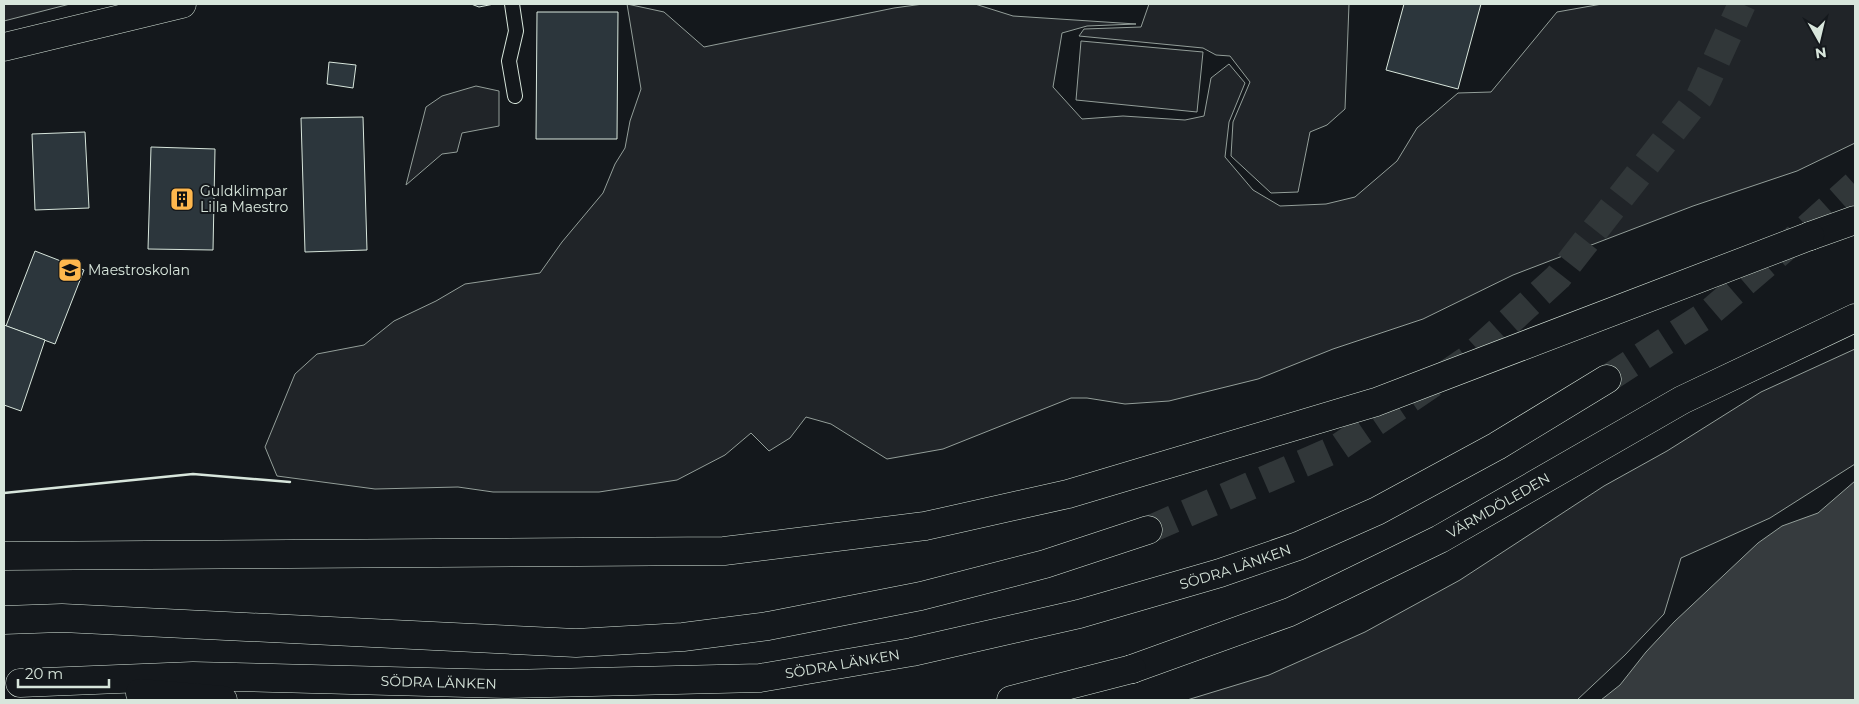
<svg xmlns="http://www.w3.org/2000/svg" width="1859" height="704" font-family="Montserrat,sans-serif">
<rect width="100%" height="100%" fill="#14181c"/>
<g fill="#202428" stroke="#939e99">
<polygon points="4,4 70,4 4,21"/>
<polygon points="627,4 664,12 704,47 894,8 923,4 975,4 1013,16 1136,24 1087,26 1062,33 1053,87 1082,119 1123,116 1185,120 1204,116 1211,78 1229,64 1245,83 1229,122 1225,157 1253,190 1280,206 1326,204 1355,197 1397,161 1417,128 1458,93 1491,92 1557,12 1602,4 1855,4 1855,143 1797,171 1693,206 1513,275 1423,319 1333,349 1258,379 1169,401 1125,404 1087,398 1071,398 943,449 887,459 831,424 806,417 790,438 769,451 751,433 725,455 677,480 599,492 493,492 458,487 375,489 277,476 265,447 295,374 317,354 364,345 394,321 436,301 465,284 540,273 562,242 603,193 615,164 625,148 630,121 641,89"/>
<polygon points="1149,4 1349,4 1345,109 1327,125 1310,132 1298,192 1271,193 1231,156 1233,122 1250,82 1230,56 1216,55 1203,48 1079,36 1084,29 1141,27"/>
<polygon points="1081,41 1203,52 1197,112 1076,100"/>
<polygon points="476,86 499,91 499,126 462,133 457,152 442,154 406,185 426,107 442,96"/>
<polygon points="1855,349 1855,464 1770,518 1681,558 1664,614 1625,655 1577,700 1187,700 1269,675 1365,632 1460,580 1604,486 1667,451 1761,392"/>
</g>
<polygon fill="#363b3e" stroke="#939e99" points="1855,481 1855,700 1601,700 1620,685 1646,652 1674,622 1758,543 1782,526 1818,513"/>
<g fill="#2c363c" stroke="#d8e6dc">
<polygon points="471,4 494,4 479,7"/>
<polygon points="1404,4 1481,4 1458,89 1386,70"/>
<polygon points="537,12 618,12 617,139 536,139"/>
<polygon points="329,62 356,65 353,88 327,84"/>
<polygon points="363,117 367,250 305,252 301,118"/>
<polygon points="85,132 89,208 35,210 32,134"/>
<polygon points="151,147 215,149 213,250 148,249"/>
<polygon points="35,251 84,270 55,344 6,326"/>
<polygon points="4,325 45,340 21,411 4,405"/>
</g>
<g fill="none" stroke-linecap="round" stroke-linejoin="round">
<g stroke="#313739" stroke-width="28" stroke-dasharray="28 14" stroke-linecap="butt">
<polyline points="1607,379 1709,313 1795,239 1855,185"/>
<polyline points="1148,530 1336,449 1467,360 1558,277 1700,96 1742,4"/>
</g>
<g stroke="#d8e6dc" stroke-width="16">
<polyline id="lane" points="512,4 516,31 509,61 515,96"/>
</g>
<g stroke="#d8e6dc" stroke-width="29">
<polyline id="street" points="4,47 182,4"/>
</g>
<g stroke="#d8e6dc" stroke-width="29">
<g id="primary">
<polyline points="1810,236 1855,220"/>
<path id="s1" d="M1132,669l158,-57 150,-73 242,-139 173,-82"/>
</g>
</g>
<g stroke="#d8e6dc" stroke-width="29">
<g id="highway">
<polyline points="4,556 724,551 925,526 1068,494 1376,402 1810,236"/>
<polyline points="4,620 62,618 576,643 683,637 768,626 921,596 1045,564 1148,530"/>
<path id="s2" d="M20,683l173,-7 312,8 255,-6 152,-26 167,-38 141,-41 78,-27 79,-35 120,-65 110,-67"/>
<polyline points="140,693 223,700"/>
<polyline points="1011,700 1132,669"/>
</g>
</g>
<use href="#lane" stroke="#14181c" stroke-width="14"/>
<use href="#street" stroke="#14181c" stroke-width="28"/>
<use href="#primary" stroke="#14181c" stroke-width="28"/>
<use href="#highway" stroke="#14181c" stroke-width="28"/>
<polyline stroke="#d8e6dc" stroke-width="2.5" points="4,493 193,474 290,482"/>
</g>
<defs>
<g id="building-square" transform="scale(1.25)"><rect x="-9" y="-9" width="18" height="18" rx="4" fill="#ffb74d" stroke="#14181c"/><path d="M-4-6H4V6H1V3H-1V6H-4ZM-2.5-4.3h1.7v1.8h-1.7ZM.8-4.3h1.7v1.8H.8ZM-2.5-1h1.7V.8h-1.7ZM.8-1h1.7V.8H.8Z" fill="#111"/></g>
<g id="school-square" transform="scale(1.25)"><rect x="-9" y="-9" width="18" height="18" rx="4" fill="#ffb74d" stroke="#14181c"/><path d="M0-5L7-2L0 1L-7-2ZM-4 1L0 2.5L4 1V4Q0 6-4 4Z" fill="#111"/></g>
</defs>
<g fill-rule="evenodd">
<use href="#building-square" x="182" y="199"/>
<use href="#school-square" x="70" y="270"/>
</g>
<g text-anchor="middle" stroke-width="4" stroke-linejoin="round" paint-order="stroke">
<g font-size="14" fill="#d8e6dc" stroke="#14181c" text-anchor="start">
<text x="200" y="196">Guldklimpar<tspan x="200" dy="16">Lilla Maestro</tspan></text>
<text x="88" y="275">Maestroskolan</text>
</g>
<g font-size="14" fill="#d8e6dc" stroke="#14181c">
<text dy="5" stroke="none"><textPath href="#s1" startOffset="402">VÄRMDÖLEDEN</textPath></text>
<text dy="5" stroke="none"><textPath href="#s2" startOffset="1229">SÖDRA LÄNKEN</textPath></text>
<text dy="5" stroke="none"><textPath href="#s2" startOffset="824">SÖDRA LÄNKEN</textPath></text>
<text dy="5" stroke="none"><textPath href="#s2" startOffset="419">SÖDRA LÄNKEN</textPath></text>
</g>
</g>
<rect width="1859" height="704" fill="none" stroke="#d8e6dc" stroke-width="10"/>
<g transform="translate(1819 40) rotate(172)" stroke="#14181c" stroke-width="4" paint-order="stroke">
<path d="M0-4L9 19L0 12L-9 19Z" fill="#d8e6dc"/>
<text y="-8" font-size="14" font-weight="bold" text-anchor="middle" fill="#d8e6dc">N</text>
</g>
<path d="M18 679v8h91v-8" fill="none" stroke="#d8e6dc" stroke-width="2.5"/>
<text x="25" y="679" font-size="15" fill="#d8e6dc" stroke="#14181c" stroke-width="4" paint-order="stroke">20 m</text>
</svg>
